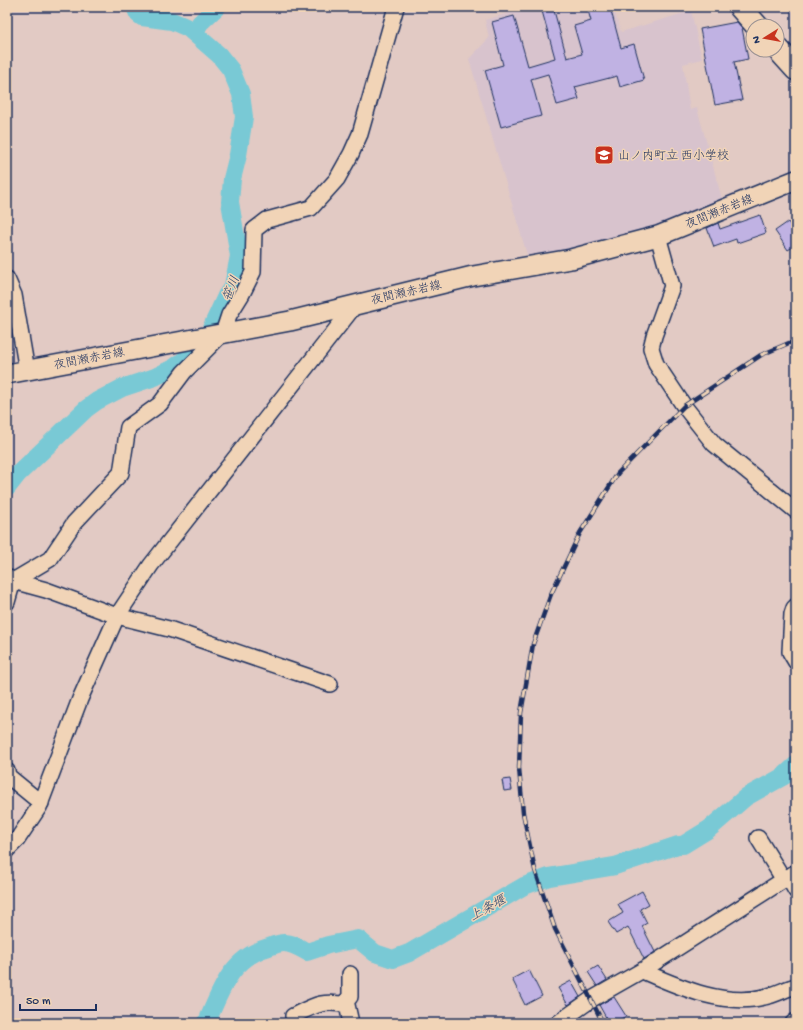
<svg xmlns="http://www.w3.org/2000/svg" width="803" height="1030" font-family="'Gochi Hand','Klee One',sans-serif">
<rect width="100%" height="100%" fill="#e2cac4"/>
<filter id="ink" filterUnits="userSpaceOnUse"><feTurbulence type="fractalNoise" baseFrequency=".025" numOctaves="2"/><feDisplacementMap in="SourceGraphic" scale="8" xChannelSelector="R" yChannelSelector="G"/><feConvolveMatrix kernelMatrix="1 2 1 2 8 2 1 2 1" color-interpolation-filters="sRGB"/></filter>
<g filter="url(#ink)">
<polygon fill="#d8c3cd" points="530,7 613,7 621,32 691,11 702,59 683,64 690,110 697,108 722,199 655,230 528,258 469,59 489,38 485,20"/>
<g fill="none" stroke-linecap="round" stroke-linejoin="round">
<g stroke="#79c9d5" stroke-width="18">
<polyline points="195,32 200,23 217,7"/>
<polyline points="7,488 18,474 86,409 97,401 122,388 155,377 175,367 203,346 226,296 233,286 239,256 230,202 232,179 238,155 244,117 241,94 231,70 219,55 188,28 172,21 142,17 138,14 135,7"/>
<path d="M205,1023l2,-1c14,-33 25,-65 62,-75 5,-2 11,-4 15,-4 8,0 16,5 23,9l21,-7 30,-6 17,14 18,6 16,-6 115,-67 25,-9 66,-11 63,-21h5l26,-16 37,-32 38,-21 12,-11"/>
</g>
</g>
<g fill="#c0b2e3" stroke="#1b2f5e">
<polygon points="553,7 567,58 582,54 574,26 591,21 587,7 610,7 621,48 634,44 644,80 620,87 617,76 575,87 579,99 557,105 548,74 531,79 541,116 501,127 485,70 503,65 492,22 514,16 528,66 555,58 542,11"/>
<polygon points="737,22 742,28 748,59 734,62 742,100 715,105 700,29"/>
<polygon points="760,215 766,233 737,243 736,239 714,247 707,228 718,223 720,229"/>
<polygon points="788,222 796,233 796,245 788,250 775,231"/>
<polygon points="510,779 512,790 504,791 502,780"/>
<polygon points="642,891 649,904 640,909 647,923 642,926 655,952 644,959 628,927 616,934 608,922 623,913 618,904"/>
<polygon points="598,966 607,980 597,986 588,972"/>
<polygon points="529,970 542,996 525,1005 512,979"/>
<polygon points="571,981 580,997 568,1005 558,988"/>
<polygon points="614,997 626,1016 614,1023 609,1023 599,1005"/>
</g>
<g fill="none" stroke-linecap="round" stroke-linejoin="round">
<g stroke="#1b2f5e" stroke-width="18">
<g id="minor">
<polyline points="658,236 672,286 654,336 651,348 656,364 684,406 714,444 796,511"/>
<polyline points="7,279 14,295 27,371"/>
<polyline points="9,578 13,581 46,590 117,616 169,629 330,684"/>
<polyline points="7,602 13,581 50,559 74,523 121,473 128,427 160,404 184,372 223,333 229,315 242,294 253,272 254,230 267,220 311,208 337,179 351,154 360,134 396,7"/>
<polyline points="796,606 794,608 792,614 790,652 796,662"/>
<polyline points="7,771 8,776 41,803"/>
<polyline points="758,838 784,880"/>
<polyline points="7,850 17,840 39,807 80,699 117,616 151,565 356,304"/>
<polyline points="788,877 796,891"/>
<path d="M643,970l4,3c34,15 79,34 117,24 11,-2 21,-8 32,-11"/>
<polyline points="343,1004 350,997 350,974"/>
<path d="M294,1023l-1,-7c22,-11 29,-16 54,-11l4,18"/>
<polyline points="558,1023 592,999 643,970 796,872"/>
<polyline points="793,1023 796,1021"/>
</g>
</g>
<g stroke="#1b2f5e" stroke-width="22">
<polyline id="major" points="7,374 290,321 473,276 571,259 658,236 796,180"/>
</g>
<g stroke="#1b2f5e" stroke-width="25">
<g id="highway">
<polyline points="740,7 757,26"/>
<polyline points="777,48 796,69"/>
</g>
</g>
<use href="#minor" stroke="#f1d4b7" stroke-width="15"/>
<use href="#major" stroke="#f1d4b7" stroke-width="19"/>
<use href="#highway" stroke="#f1d4b7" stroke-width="22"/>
<g stroke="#1b2f5e" stroke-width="4.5">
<polyline id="rail" points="603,1023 555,929 535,870 523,813 519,768 521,713 533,644 551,594 580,533 618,473 684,406 761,355 796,340"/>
</g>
<use href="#rail" stroke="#f1d4b7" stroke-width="3" stroke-dasharray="9" stroke-linecap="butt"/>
</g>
</g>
<defs>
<g id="school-square" transform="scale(1)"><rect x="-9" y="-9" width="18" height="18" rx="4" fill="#c8321e" stroke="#f1d4b7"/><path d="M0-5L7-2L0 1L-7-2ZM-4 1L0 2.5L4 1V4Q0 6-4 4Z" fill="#fff"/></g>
</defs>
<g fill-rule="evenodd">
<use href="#school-square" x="604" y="155"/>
</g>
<g text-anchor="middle" stroke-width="3" stroke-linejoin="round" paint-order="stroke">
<g font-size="12" fill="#1b2f5e" stroke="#f1d4b7" text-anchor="start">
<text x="618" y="159">山ノ内町立 西小学校</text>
</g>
<g font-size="12" fill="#1b2f5e" stroke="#f1d4b7">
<text transform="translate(719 211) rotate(-22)" y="4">夜間瀬赤岩線</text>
<text transform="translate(406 292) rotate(-13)" y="4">夜間瀬赤岩線</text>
<text transform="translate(89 358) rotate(-11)" y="4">夜間瀬赤岩線</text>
</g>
<g font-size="13" font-style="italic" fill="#294670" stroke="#f1d4b7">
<text transform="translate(230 288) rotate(-70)" y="5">笹川</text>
<text transform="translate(487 907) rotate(-29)" y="5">上条堰</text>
</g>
</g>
<rect width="803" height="1030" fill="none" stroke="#f1d4b7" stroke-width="24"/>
<rect x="12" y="12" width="779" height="1006" fill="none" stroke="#1b2f5e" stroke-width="1.5" filter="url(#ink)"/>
<g transform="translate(765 38) rotate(259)"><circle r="19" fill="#f1d4b7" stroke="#9b9293"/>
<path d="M0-3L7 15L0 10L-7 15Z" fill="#c8321e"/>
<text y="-6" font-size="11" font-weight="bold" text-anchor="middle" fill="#1b2f5e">N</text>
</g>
<path d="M20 1004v6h76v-6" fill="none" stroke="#1b2f5e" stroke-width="2"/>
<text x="26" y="1004" font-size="12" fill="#1b2f5e" stroke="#f1d4b7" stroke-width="3" paint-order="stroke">50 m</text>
</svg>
